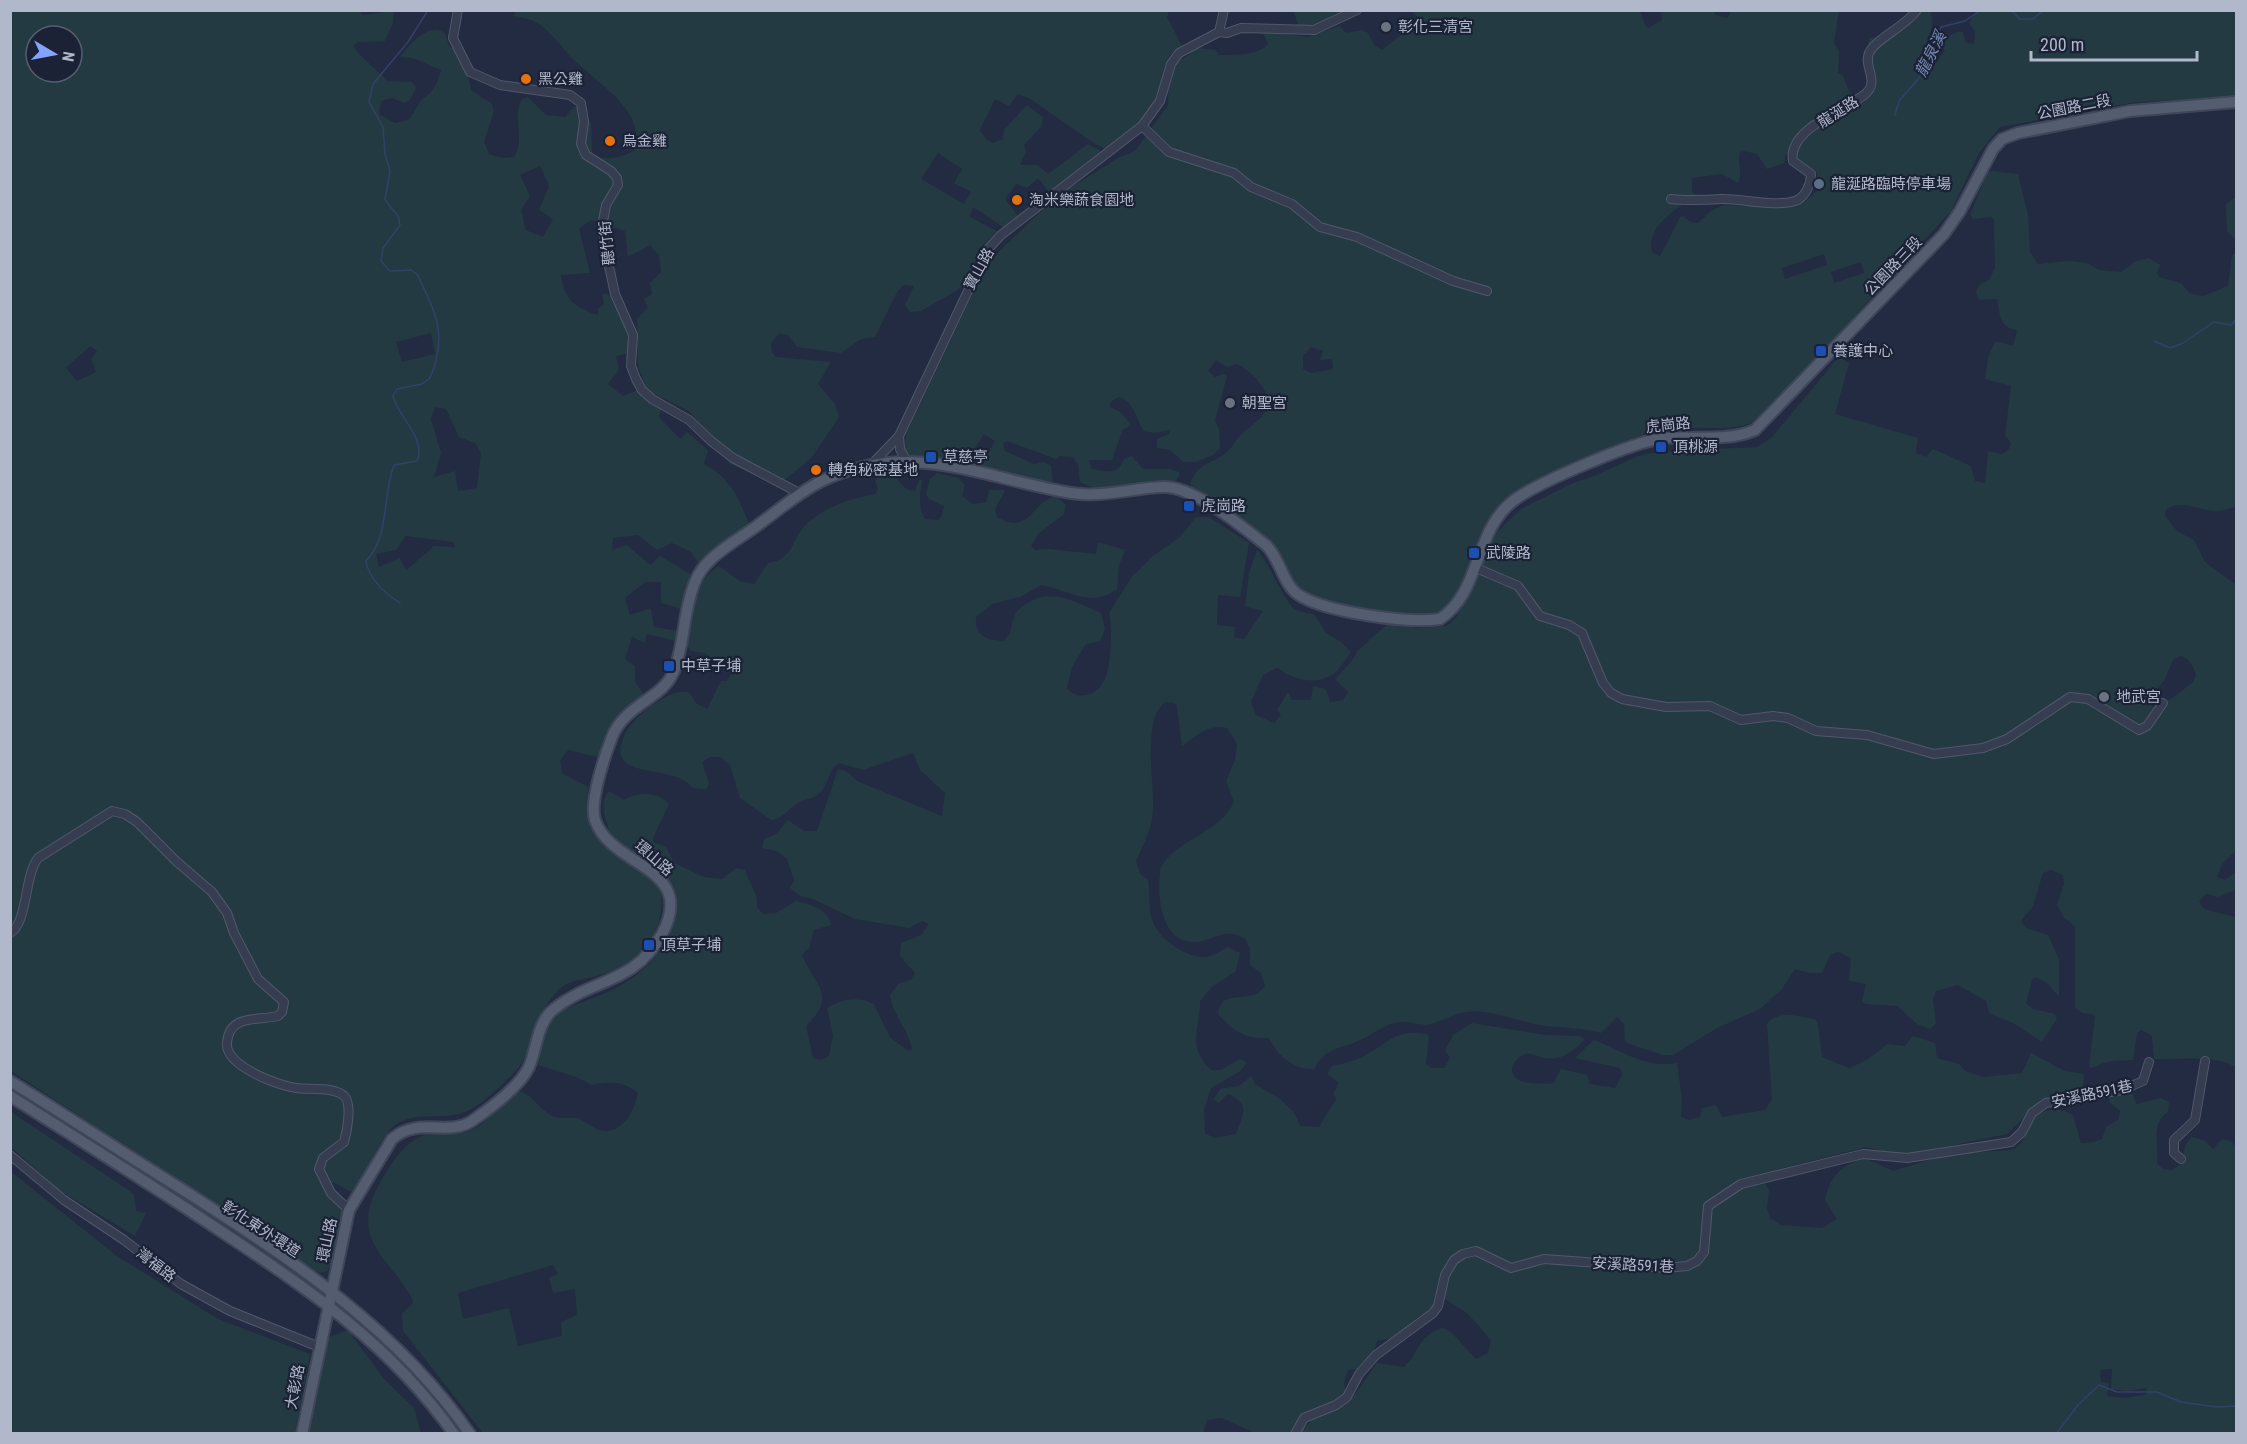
<svg xmlns="http://www.w3.org/2000/svg" width="2247" height="1444" font-family="'Roboto Condensed','Noto Sans TC',sans-serif">
<rect width="100%" height="100%" fill="#222b41"/>
<g fill="#243a42" fill-rule="evenodd">
<path d="M359,10l3,5 32,-4 -1,12 -8,18 -27,1 -5,4c10,14 23,22 34,35l25,1 4,6 -6,12 -6,3 -12,-5 -11,3 -2,13 16,9 13,-3c7,-5 8,-16 15,-21 10,-8 15,-15 18,-29l-28,-12 -13,-1c10,-13 28,-35 45,-24l4,13 15,11 7,33 21,14 2,7 -10,31 5,12 13,4 12,-1c12,-18 -3,-40 8,-58l6,-2 18,18 19,2 9,-10h6l11,16 1,30c12,10 29,4 42,-2 14,-39 -36,-67 -60,-91 -21,-20 -27,-41 -61,-44l3,-5h653l-2,6 15,29c-27,11 -15,46 -31,66 -10,14 -31,25 -44,37l-12,-5 -66,-46 -11,-4 -9,12 -14,-7 -15,31 6,9 6,4 11,-4 1,-9 23,-25 16,12 -2,10 -17,18 2,6 -6,14h18l10,9 40,-30 13,7 -52,41 -11,-14 -11,10 -11,-4 -11,15 13,17 -15,11 -30,-20 -3,10 27,14 -16,16 -6,22 -8,12 -11,10 -35,20 -11,1 -5,-7 9,-19 -10,-1 -7,7 -22,45 -14,2 -20,14 -44,-6 -8,-11 -10,-3 -8,11 1,9 4,4 55,5 -13,22 17,20 4,13 -27,40 -34,29 -49,-23 2,-10 -17,-11 -25,-31 -41,-20 -10,-24 -1,-49 11,-10 -4,-9 8,-5 -2,-11 11,-11 -2,-17 -9,-10 -22,12 -3,-26 -34,-11 -12,9 11,44 -29,2c3,24 14,33 37,40v-7l6,-3 -2,-11 3,-1c22,11 22,38 24,60l-13,3 3,14 -11,14 15,12 15,-6 23,19 -2,8 21,22 7,-7 21,18 -4,14c30,16 34,35 47,64l-16,7 -36,29 -8,-12 -19,-9 -15,7 -19,-15 -25,3 -1,12 15,-5 23,20 10,-9 32,19 -8,35 -23,-7v-21h-16l-20,16 5,17 21,-7 3,19 24,4 -2,10 -29,-7 -2,9 -13,-6 -7,22 10,7v16l9,13 -22,17 -21,46 -33,-8 -8,11 2,12 26,14c-3,58 36,67 73,101 4,49 -17,75 -64,88 -11,3 -27,4 -35,11 -30,25 -25,63 -48,86 -13,13 -32,32 -49,39 -23,9 -55,-3 -74,17 -13,14 -25,42 -35,59l-5,4 -18,-10 -4,9 15,20 -13,54 -4,6 -7,2 -309,-202 -1,-1060zM36,36h36v36h-36zM938,153l24,16 -8,14 17,9 -7,12 -43,-25zM540,166l9,20 -10,24 14,9 -10,18 -17,-7 -5,-20 9,-14 -10,-21zM431,333l4,21 -33,8 -6,-20zM90,346l7,5 -6,8 5,13 -19,9 -11,-13zM435,407l11,2 13,28 16,6 6,10 -4,35 -19,3 -3,-20 -21,6 7,-24 -10,-34zM406,536l48,6 1,5 -21,-1 -28,24 -6,-12 -21,9 -3,-13 20,-4z"/>
<path d="M1990,10l246,1v87l-100,4 -136,25 -21,26 -28,58 -65,70 -7,-6 -13,16 6,6 -105,118c-35,24 -74,6 -112,16 -48,14 -94,40 -139,60l-15,12 -20,32 -25,66 -10,10 -17,7 -32,-1 -84,-15 -18,-14 -9,-25 -15,-18 -70,-47 -11,-14c10,-25 25,-19 40,-35 3,-3 5,-8 8,-11 15,-16 41,-26 25,-50 -8,-12 -13,-17 -26,-24l-10,3 -11,-7 -8,11 7,6 8,-3 4,2 -12,45 4,8 1,19 -7,7 -17,7h-13l-13,-12 -13,-2v-9l12,-5 1,-4 -17,3 -9,-2c-8,-11 -10,-31 -26,-34l-7,5 -1,5 12,6 8,11 -3,4 -4,1 -11,31h-23l2,9c15,2 27,7 33,-10l8,-3 11,13h27l9,3v4l-6,8c-29,3 -66,13 -93,-2l-2,-18 -5,-7 -14,-1 -3,3 -49,-18 -4,2 2,8 29,13 9,-2 8,3 2,20 -76,-14 18,-30 -11,-7 -22,34 -48,-9 -9,-9 1,-16 82,-172 68,-65 62,-39 17,-7 33,-46 1,-22 8,-20 20,-15 19,2 3,5c15,0 39,1 49,-11l-5,-11 3,-1 42,5 32,-11 6,7 16,-3 6,3 6,12 8,5 24,-19 16,-4 1,-6 -12,-10h229l5,14 3,3 14,-8 -1,-9h54v4l13,3 2,-6 -4,-1h113l-5,32 5,8 -1,22 5,3 7,17 8,2c21,-14 4,-38 12,-57 23,-1 36,-27 60,-27 9,18 -11,32 -1,48l8,2 8,-10 -6,-11 21,-9 3,2 3,10 8,1 1,-13 -6,-7 7,-12zM1744,151l13,3 10,15 17,-6 2,-9 6,1 8,11 14,3 3,3 1,18 -13,12 -27,5 -55,-2 -12,6 -13,12 -8,-1 -6,-6 -4,1 -20,39 -8,-4c-8,-24 29,-50 48,-55l-8,-5v-14l30,-4 16,9c6,-9 -2,-21 2,-31zM1824,254l3,11 -42,14 -3,-11zM1861,262l3,11 -30,10 -3,-11zM1311,347l12,4 -3,9 12,-1 1,10 -22,4 -8,-4v-13z"/>
<polygon points="1294,11 1359,11 1323,26 1303,28 1297,23"/>
<path d="M1991,171l27,3 10,41 2,37 8,12 31,-3 18,2 12,7 22,2 15,-11 13,-3 11,7 -3,8 2,4 22,6 8,10 14,3 25,-10 4,-30 4,-4v255c-6,1 -12,4 -19,4 -17,1 -36,-14 -51,-1l-1,6 12,15 17,9 11,22 31,23v265l-13,13 -6,14 8,3 11,-8v18l-18,7 -12,-3 -7,7 5,8 32,8v150c-23,-13 -55,-7 -82,-8l-2,-23 -11,-6 -4,3 -4,27c-15,1 -28,0 -40,8l-4,-1 6,-52 -13,-2 -7,-6v-81l-11,-8 -7,-13 7,-21 -1,-9 -12,-5 -8,3 -10,33 -12,15 5,7 22,7 11,24v38l-11,-13 -12,-7 -4,3 -6,23 7,6 22,5 2,5 -15,23 -27,-18 -26,-11 -3,-12 -28,-16 -22,6 -3,9 3,23 -6,6 -13,-5 -20,-18 -32,-2 -3,-3 4,-17 -17,-3 2,-23 -13,-6 -8,3 -8,18h-13l-14,-4 -13,20 -22,20 -43,19 -44,27h-10l-34,-11 -4,-3 -1,-17 -7,-7 -16,16c-19,-5 -35,-5 -54,-7 -27,-3 -54,-17 -81,-14 -13,2 -23,9 -35,12 -13,3 -23,-6 -40,0 -12,4 -22,13 -33,17 -21,9 -32,6 -44,28 -21,1 -37,-14 -45,-31 -22,2 -37,-7 -51,-24 3,-22 19,-14 36,-19 4,-1 8,-6 11,-9l-4,-13 -11,-8v-17l-5,-9c-20,-13 -33,2 -49,3 -36,3 -40,-50 -35,-75 17,-29 58,-33 73,-65l-8,-21 9,-21 2,-17 -10,-15c-18,-5 -31,8 -45,18l-5,-40 -3,-3 -9,-1c-23,17 -11,81 -12,105 0,20 -9,37 -17,54l4,13 8,6c3,14 -1,29 5,42 7,18 33,36 53,35 7,-1 16,-7 22,-10l12,6 -4,18 -24,16 -12,14c0,30 -14,44 11,69h10l18,-11 6,2 1,3 -7,8 -28,16 -7,22 1,23 9,5 22,-4c7,-19 15,-31 -8,-40l-10,9 -4,-4 6,-10 19,-3 12,-10 4,8 25,15 14,13 6,14 19,1 17,-28 -3,-5 6,-11 -12,-9 5,-8c9,-2 19,-4 28,-8 28,-13 35,-32 69,-23l-3,29 5,4h13l6,-10 -5,-8 8,-15 19,-12 73,12 34,1 6,3c-10,12 -24,22 -41,19 -6,-1 -12,-5 -18,-4 -10,2 -20,16 -10,24 8,7 27,5 37,6l8,-15 26,6 3,9 25,4 7,-13 -2,-7 -45,-10 19,-18c28,11 53,29 83,23l5,35 -1,19 8,3 11,-3 2,-9 14,-3 6,12 43,-7 7,-11 -5,-75c10,-15 33,-7 48,-5l3,5 4,33 27,11 18,-8 20,-16 18,2 8,-10 22,7 2,15 22,6 6,7 18,6 39,-4 9,-20 34,18 19,3 -2,23 -18,-3 -26,10 -31,30 -105,22 -36,-9 -87,22 -18,9 8,12 -2,19 3,9 11,7 41,3 15,-9 -12,-19c5,-24 16,-35 40,-42l28,13 56,-17 63,-4c14,-6 15,-23 22,-35 13,-6 26,-8 39,0l8,28 13,-1 8,-3 4,-12 13,-8 1,-8 -11,-9 1,-8 22,-3 4,13 25,-6 8,4 -1,10c-18,12 -9,31 -11,51l6,6 9,1 8,-5 6,-21 5,-7 13,3 9,9 9,-10 9,2 5,6v286h-937l15,-15 37,-18 26,-37 27,4c17,-16 13,-32 39,-39l8,4 25,27 12,-6 3,-13 -24,-27 -22,-14 -9,10 -18,8 -22,20 -19,4 -7,23 -12,5 -10,1 -4,12 2,11 -9,9 -31,12 -14,19h-37l-33,-15 -15,2 -4,14 -720,-1 -80,-102 -1,-17 11,-11 -1,-5c-29,-48 -66,-61 -27,-124 10,-16 19,-30 37,-38 21,-10 32,2 48,-5 20,-8 30,-32 49,-40 14,4 20,18 33,25 8,4 19,0 27,3 8,3 13,9 21,11 22,6 35,-20 38,-37 -15,-12 -28,-12 -46,-8l-16,-8 -38,-12c4,-13 3,-34 11,-44 11,-13 29,-17 44,-23 42,-15 71,-40 83,-84 12,-43 -45,-53 -65,-80 -3,-5 -4,-12 -6,-17 -3,-10 -2,-18 4,-26l15,9c13,-8 34,-9 45,4l-16,34v4l13,5 8,16 30,14 18,2 14,-11 9,2 12,28v9l6,7 13,-1 20,-12c12,3 34,8 35,24l-17,5 -5,18 -7,7c13,31 36,40 4,71l7,32 8,2 8,-4 4,-21 -6,-27c16,-9 30,-12 47,-4l16,33 18,14 4,-2c-4,-20 -19,-34 -22,-54l8,-11 13,-4 4,-7 -15,-17 1,-13 20,-8 8,-11 -7,-3 -13,7 -54,-9 -42,-20 -13,-3 -10,-8 4,-8 -7,-21 -10,-8 -15,-3 2,-9 12,-5 12,-14 16,11h13l21,-62 8,2 11,10 85,35 3,-23 -25,-23 -7,-17 -50,17 -24,-7c-11,7 -10,22 -20,31 -5,5 -11,4 -17,7 -11,4 -17,18 -31,19l-31,-22 -10,-33 -10,-8h-10l-8,5 7,22 -3,5 -13,-1c-19,-25 -84,-7 -71,-47 6,-16 16,-25 29,-35 12,-8 23,-16 38,-14l7,11 11,6 14,-28h6l6,-11 -29,-17 -13,-2 -4,-5c5,-27 5,-65 32,-80l21,15 14,3 14,-21c27,-2 24,-30 43,-43 19,-15 40,-21 64,-26l3,-5 -3,-9 9,-8 10,1c5,9 9,17 21,18l4,-11h3c-2,13 -4,28 3,39l13,1 4,-5 2,-9 -15,-7 -3,-5 4,-15 7,-6 22,5 6,7 -3,11 11,8 13,-2 3,-12h16l-10,20 2,7c33,19 34,-15 59,-21l10,9 -2,9 -26,20 -7,12 4,4 13,-1 48,5 2,-12 27,8 -6,16 -2,23c-27,20 -47,1 -76,-4l-21,12 -28,7 -16,13c-2,20 11,23 28,24 9,-9 6,-16 11,-26 1,-4 6,-7 10,-10 24,-19 51,-3 76,8l4,16 -5,12 -14,3 -14,23 -5,21c11,14 31,7 38,-9 6,-14 8,-51 4,-66l22,-35 22,-22 27,-19 16,-20h13l40,26 -9,54 -22,-2 -1,30 18,2 -1,10 10,2 19,-28 -18,-5 4,-33 8,-23c13,14 29,55 39,60 6,3 14,3 19,5l10,17 16,10 10,10c-5,7 -12,19 -19,23 -19,11 -38,4 -55,-7l-14,7 -12,27 5,13 18,8 7,-8 -4,-5 11,-18 4,8h19l2,-14 13,3 4,13 13,-2 5,-8 -13,-13 17,-18 5,-10 34,-30 25,7 31,-2 9,-8 30,-68 12,-19 23,-22 52,-26 19,-6 46,-21 19,-4 100,-5 15,-10 65,-78 4,-1 8,5 -14,51 83,24 -2,15 10,4 7,-8 38,17 4,15 10,2 3,-32 14,3 7,-5 2,-6 -6,-7 6,-50 -26,-7 3,-22 7,-16 18,5 4,-16c-18,-3 -17,-15 -20,-31l-18,1 -3,-8 4,-8 9,-4 6,-12 -1,-48 -3,-3 -18,2 -3,-4 17,-42zM2180,656c10,2 13,10 16,19l-3,7 -19,15 -20,11 -8,-9 18,-18 9,-21zM553,1265l5,9 -9,4 4,15 22,-4 2,26 -16,7 1,14 -44,10 -9,-38 -46,11 -5,-26zM2112,1369l-1,20 17,2 18,-3 1,6 -21,4 -19,-2 2,-13 -8,-1 -1,-12z"/>
<polygon points="2236,197 2236,240 2227,231 2226,204"/>
<polygon points="11,1112 134,1194 136,1211 146,1213 135,1236 59,1190 11,1147"/>
<polygon points="10,1171 117,1256 218,1319 310,1354 295,1433 11,1433"/>
<polygon points="348,1330 384,1379 414,1408 421,1433 306,1434 327,1338"/>
</g>
<g fill="none" stroke-linecap="round" stroke-linejoin="round">
<g stroke="#324168" stroke-width="1.5">
<polyline points="2011,10 2020,19 2033,19 2044,10"/>
<polyline points="1895,115 1899,101 1920,77 1941,27 1965,21 1981,10"/>
<polyline points="2154,341 2170,348 2183,343 2214,322 2231,325 2236,320"/>
<path d="M400,603c-14,-9 -31,-24 -34,-42 24,-25 16,-64 28,-96l23,-4c10,-22 -19,-44 -24,-65l4,-7 25,-5 8,-6c18,-43 6,-65 -13,-104l-6,-4 -21,1 -9,-10 2,-13 17,-23 -2,-9 -13,-16 5,-29 -5,-17 -2,-27 -14,-25 4,-18 35,-42 20,-32"/>
<polyline points="2056,1434 2078,1405 2099,1385 2117,1392 2157,1392 2181,1402 2217,1407 2236,1406"/>
</g>
<g stroke="#51586b" stroke-width="10">
<g id="minor">
<polyline points="458,10 453,38 470,72 500,85 570,95 581,103 584,122 581,144 586,155 611,171 617,178 618,185 606,205 603,221 605,248 615,294 633,335 631,366 636,379 642,390 652,399 689,420 711,441 733,458 801,494"/>
<polyline points="1219,32 1227,33 1241,28 1314,30 1357,10"/>
<polyline points="1142,126 1169,152 1234,173 1251,187 1292,204 1320,227 1357,237 1453,281 1487,291"/>
<path d="M1671,199c18,2 34,1 52,0 20,0 53,8 72,2 10,-3 16,-17 16,-27l-18,-13c-6,-32 52,-51 71,-66 17,-13 -1,-28 5,-42 5,-13 37,-27 48,-43"/>
<polyline points="899,436 900,449 906,460"/>
<polyline points="871,465 899,436 988,249 1001,235 1142,126 1160,101 1171,64 1179,53 1219,32 1224,10"/>
<polyline points="1474,567 1518,586 1540,616 1569,625 1582,633 1603,683 1611,693 1622,699 1666,707 1710,706 1741,720 1773,716 1788,718 1816,731 1867,735 1934,754 1983,748 2007,739 2070,697 2088,699 2139,730 2147,726 2163,703"/>
<path d="M10,933c18,-10 14,-57 28,-75l74,-47 13,3 12,8 39,39 36,31 15,21 7,20 24,46 26,23 -2,10 -4,4c-21,5 -48,-2 -51,26 -1,8 4,15 10,20 14,12 41,23 59,26 13,2 39,-2 49,9 7,8 2,35 -1,45l-21,16 -4,11 12,24 18,17"/>
<polyline points="10,1155 64,1200 124,1240 181,1284 230,1311 319,1347"/>
<polyline points="2181,1159 2174,1153 2174,1140 2195,1120 2205,1061"/>
<polyline points="1295,1434 1304,1418 1336,1405 1347,1397 1359,1374 1376,1355 1433,1313 1438,1306 1445,1275 1454,1260 1463,1254 1476,1251 1511,1268 1544,1259 1666,1268 1687,1266 1697,1261 1704,1252 1708,1206 1741,1184 1863,1154 1907,1158 2011,1142 2022,1132 2032,1113 2046,1103 2122,1090 2143,1081 2149,1062"/>
</g>
</g>
<g stroke="#3f4659" stroke-width="14">
<g id="major">
<path d="M10,1081c60,37 118,75 178,112 106,68 209,136 282,241"/>
<path d="M10,1096c71,45 142,89 212,136 87,57 171,115 232,202"/>
<path d="M302,1434l47,-224 43,-71c27,-23 56,-2 80,-18 19,-13 47,-34 57,-54 8,-18 8,-45 25,-58 38,-31 80,-24 108,-75 36,-68 -51,-66 -67,-114 -6,-18 10,-65 17,-83 13,-33 51,-38 62,-66 11,-28 9,-61 21,-89 10,-26 42,-41 63,-57 22,-16 45,-36 70,-47 90,-37 154,0 243,15 31,5 61,-5 92,-6 31,-1 78,39 103,58 14,13 17,40 33,50 26,17 110,29 141,24 41,-27 34,-88 73,-118 23,-18 122,-60 151,-63 29,-2 64,4 91,-8l189,-196 16,-23 33,-62 9,-10 16,-6 112,-22 106,-9"/>
</g>
</g>
<use href="#minor" stroke="#363d50" stroke-width="8"/>
<use href="#major" stroke="#545c70" stroke-width="10"/>
</g>
<g fill="#6b7280" stroke="#1b2235" stroke-width="2">
<circle cx="1386" cy="27" r="6"/>
<circle cx="1230" cy="403" r="6"/>
<circle cx="2104" cy="697" r="6"/>
</g>
<g fill="#e8710a" stroke="#1b2235" stroke-width="2">
<circle cx="526" cy="79" r="6"/>
<circle cx="610" cy="141" r="6"/>
<circle cx="1017" cy="200" r="6"/>
<circle cx="816" cy="470" r="6"/>
</g>
<circle fill="#5c6f8a" stroke="#1b2235" stroke-width="2" cx="1819" cy="184" r="6"/>
<g fill="#1a4fb4" stroke="#1b2235" stroke-width="2">
<rect x="1815" y="345" width="12" height="12" rx="3"/>
<rect x="1655" y="441" width="12" height="12" rx="3"/>
<rect x="925" y="451" width="12" height="12" rx="3"/>
<rect x="1183" y="500" width="12" height="12" rx="3"/>
<rect x="1468" y="547" width="12" height="12" rx="3"/>
<rect x="663" y="660" width="12" height="12" rx="3"/>
<rect x="643" y="939" width="12" height="12" rx="3"/>
</g>
<g text-anchor="middle" stroke-width="4.5" stroke-linejoin="round" paint-order="stroke">
<g font-size="15" fill="#b2b8cb" stroke="#1b2235" text-anchor="start">
<text x="1398" y="32">彰化三清宮</text>
<text x="538" y="84">黑公雞</text>
<text x="622" y="146">烏金雞</text>
<text x="1831" y="189">龍涎路臨時停車場</text>
<text x="1029" y="205">淘米樂蔬食園地</text>
<text x="1833" y="356">養護中心</text>
<text x="1242" y="408">朝聖宮</text>
<text x="1673" y="452">頂桃源</text>
<text x="943" y="462">草慈亭</text>
<text x="828" y="475">轉角秘密基地</text>
<text x="1201" y="511">虎崗路</text>
<text x="1486" y="558">武陵路</text>
<text x="681" y="671">中草子埔</text>
<text x="2116" y="702">地武宮</text>
<text x="661" y="950">頂草子埔</text>
</g>
<g font-size="15" fill="#b2b8cb" stroke="#1b2235">
<text transform="translate(2074 107) rotate(-11)" y="5">公園路二段</text>
<text transform="translate(1838 112) rotate(-32)" y="5">龍涎路</text>
<text transform="translate(607 243) rotate(-96)" y="5">聽竹街</text>
<text transform="translate(1893 266) rotate(-46)" y="5">公園路三段</text>
<text transform="translate(979 269) rotate(-61)" y="5">寶山路</text>
<text transform="translate(1668 425) rotate(-6)" y="5">虎崗路</text>
<text transform="translate(654 858) rotate(41)" y="5">環山路</text>
<text transform="translate(2092 1094) rotate(-12)" y="5">安溪路591巷</text>
<text transform="translate(261 1229) rotate(33)" y="5">彰化東外環道</text>
<text transform="translate(327 1240) rotate(-78)" y="5">環山路</text>
<text transform="translate(156 1265) rotate(38)" y="5">灣福路</text>
<text transform="translate(1633 1265) rotate(3)" y="5">安溪路591巷</text>
<text transform="translate(295 1387) rotate(-79)" y="5">大彰路</text>
</g>
<g font-size="16" font-style="italic" fill="#7789b6" stroke="#1b2235">
<text transform="translate(1930 54) rotate(-63)" y="6">龍泉溪</text>
</g>
</g>
<rect width="2247" height="1444" fill="none" stroke="#b2b8cb" stroke-width="24"/>
<g transform="translate(54 54) rotate(100)"><circle r="28" fill="#1b2235" stroke="#575e71" stroke-width="1.5"/>
<path d="M0-4.5L10 22L0 15L-10 22Z" fill="#84a2ff"/>
<text y="-9" font-size="16" font-weight="bold" text-anchor="middle" fill="#b2b8cb">N</text>
</g>
<path d="M2031 51v9h166v-9" fill="none" stroke="#b2b8cb" stroke-width="3"/>
<text x="2040" y="51" font-size="18" fill="#b2b8cb" stroke="#1b2235" stroke-width="4.5" paint-order="stroke">200 m</text>
</svg>
